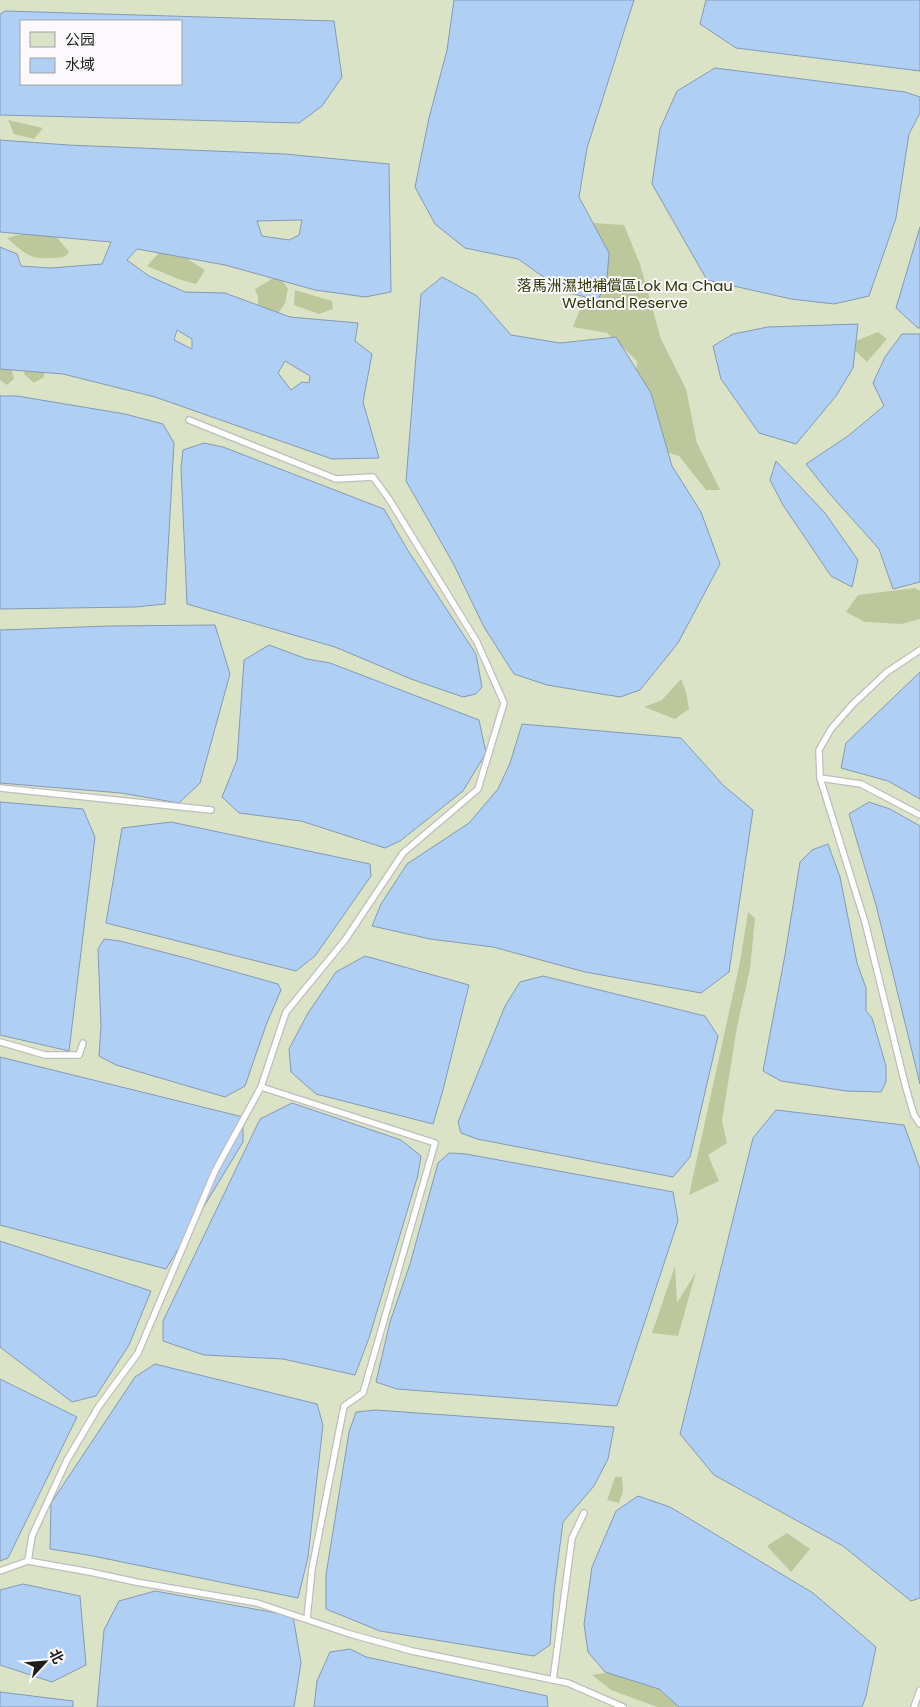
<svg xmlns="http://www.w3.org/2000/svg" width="920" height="1707" font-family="Poppins,'Noto Sans SC',sans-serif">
<rect width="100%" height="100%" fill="#fbf9fc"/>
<path fill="#dbe3c7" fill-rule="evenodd" d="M0,0h920v1707h-920zM21,21h160v63h-160z"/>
<g fill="#bcc89c">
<polygon points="8,120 43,128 34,139 14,134"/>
<polygon points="579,222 624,225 640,264 661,339 686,389 697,443 720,490 706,490 679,456 654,448 634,402 637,361 607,333 573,327 595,271"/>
<path d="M48,227l21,25 -5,5c-31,3 -34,2 -57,-19z"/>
<polygon points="166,245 205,270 196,284 178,279 147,266"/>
<polygon points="279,275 288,289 285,303 275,318 258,311 258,297 255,289"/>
<polygon points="295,290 332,301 333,309 319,314 294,305"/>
<polygon points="878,332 887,339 867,362 848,344"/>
<polygon points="10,363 14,379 7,385 0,380 0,369"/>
<polygon points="26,363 44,364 44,377 34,383 24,374"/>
<polygon points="915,588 920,591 920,619 902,624 865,622 846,612 858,595"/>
<polygon points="681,679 686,692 689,709 675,719 644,707 662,700"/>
<polygon points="748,912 755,918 750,969 737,1027 722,1121 727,1143 708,1155 719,1181 689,1195 740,962"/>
<polygon points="675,1266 677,1303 696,1272 678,1336 652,1333"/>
<polygon points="615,1477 622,1477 623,1491 619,1503 607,1500"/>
<polygon points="787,1533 810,1549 791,1572 767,1546"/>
<polygon points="630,1669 685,1707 657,1707 611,1690 592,1675"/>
</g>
<g fill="#b0cff4" stroke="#849ab4" fill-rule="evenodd">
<polygon points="454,0 634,0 587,148 579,197 609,253 607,279 598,300 565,292 518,259 465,248 435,224 415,187 429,118 447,50"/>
<polygon points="706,0 920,0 920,71 736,48 700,24"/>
<path d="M5,11l329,10 8,56 -20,29 -23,17 -299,-8v-101zM181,21v63h-160v-63z"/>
<polygon points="715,68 905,92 920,97 920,113 909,134 896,218 869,296 834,304 791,299 707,280 652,184 660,129 677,91"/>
<path d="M0,140l68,5 217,9 104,10 2,128 -26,5 -50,-7 -90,-25 -88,-16 -10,11 22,16 36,16 40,1 65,24 68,6 -3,18 17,13 -9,48 16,56 -47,1 -177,-62 -92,-23 -63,-5v-122l17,7 4,12 30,2 51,-4 9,-22 -111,-10zM302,220l-3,15 -10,5 -27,-4 -5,-15zM177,330l15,9v10l-18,-9zM285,361l25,15 -1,7 -7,-1 -11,8 -13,-17z"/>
<polygon points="920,227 920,328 918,328 896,308"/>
<polygon points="442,277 477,296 511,335 560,343 616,337 651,393 672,466 701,512 720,564 678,643 640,690 620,697 547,685 514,674 484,627 453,563 406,481 421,294"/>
<polygon points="858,324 853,368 836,396 796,444 759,433 721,379 713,346 733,334 768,327"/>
<polygon points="902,334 920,334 920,582 893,589 879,549 829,493 806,464 848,436 884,406 873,383 885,357"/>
<polygon points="0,396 17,396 125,414 163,424 174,443 165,604 136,607 0,609"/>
<polygon points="204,443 223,447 384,509 407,549 476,654 482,687 476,694 463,697 411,679 335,647 187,604 181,468 183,450"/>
<polygon points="776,461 825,513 858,560 852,587 831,576 783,505 770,480"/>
<polygon points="215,625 230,674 200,783 179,803 121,793 0,783 0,630 109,626"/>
<polygon points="269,645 307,659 330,663 479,720 486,753 463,791 400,841 385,848 301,821 239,813 222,797 237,760 244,660"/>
<polygon points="920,672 920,799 888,781 841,768 846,743"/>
<polygon points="522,724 681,738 724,786 753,810 729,972 701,993 585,972 493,947 430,939 372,926 381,904 407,864 469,823 498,789 510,763"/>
<polygon points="0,802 83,809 95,837 69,1051 0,1035"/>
<polygon points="869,802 890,809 920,826 920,1084 876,905 849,814"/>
<polygon points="171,822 370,864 371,876 315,956 296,971 106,923 122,828"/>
<polygon points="828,844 840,877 857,963 866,988 866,1011 872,1018 886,1066 886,1082 881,1092 846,1091 781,1081 763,1071 785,955 800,862 812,850"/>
<polygon points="104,939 120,941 186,958 278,984 281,990 266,1025 245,1086 225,1097 116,1065 99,1056 101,1026 98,949"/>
<polygon points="365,956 469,985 443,1090 433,1124 316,1094 291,1072 289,1049 308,1013 336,972"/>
<polygon points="543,976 705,1016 718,1036 690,1157 673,1177 477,1139 461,1133 458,1122 505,1006 520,982"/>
<polygon points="0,1057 243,1117 243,1142 166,1269 0,1225"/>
<polygon points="292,1103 401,1140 421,1156 418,1175 369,1338 355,1375 283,1359 204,1355 163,1341 163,1321 260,1119"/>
<polygon points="776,1110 904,1125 920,1169 920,1598 911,1601 843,1546 714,1475 680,1434 753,1138"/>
<polygon points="449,1153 466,1154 673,1192 678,1221 617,1406 397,1389 376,1382 390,1322 410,1264 438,1163"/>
<polygon points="0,1241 151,1291 129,1345 96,1396 72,1402 0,1347"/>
<polygon points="155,1364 317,1404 323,1425 308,1557 298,1598 88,1555 50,1549 51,1503 135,1377"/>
<polygon points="0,1379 77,1417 8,1558 0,1561"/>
<polygon points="376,1410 614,1427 608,1459 594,1486 563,1522 554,1592 550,1645 534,1656 380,1631 326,1609 326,1575 349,1432 356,1412"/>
<polygon points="638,1496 670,1507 813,1593 876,1647 866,1696 862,1707 679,1707 659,1689 605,1672 588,1652 584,1624 592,1567 616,1511"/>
<polygon points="23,1584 80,1596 86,1665 52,1682 0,1665 0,1590"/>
<polygon points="155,1591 293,1616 301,1663 294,1707 97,1707 104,1630 119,1601"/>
<polygon points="350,1649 366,1657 547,1696 548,1707 314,1707 317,1681 330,1652"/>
<polygon points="0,1692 73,1701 73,1707 0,1707"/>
</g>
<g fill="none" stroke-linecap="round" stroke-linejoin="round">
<g stroke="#bfbcbf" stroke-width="8">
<g id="service">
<polyline points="189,420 336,479 373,477 389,499 477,642 504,703 478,789 403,853 345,940 286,1012 261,1087 435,1143 363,1393 344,1406 312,1569 307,1619"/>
<polyline points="920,650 887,672 852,705 831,729 819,750 820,778 865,922 906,1088 914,1115 920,1124"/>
<polyline points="820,778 861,784 920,815"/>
<polyline points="0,788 211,810"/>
<polyline points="0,1042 45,1055 79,1055 83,1043"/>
<polyline points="28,1561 32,1536 67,1460 99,1406 138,1353 215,1171 261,1087"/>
<polyline points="0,1571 28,1561 90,1572 136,1582 257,1603 350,1634 412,1651 568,1683 623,1707"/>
<polyline points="553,1680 572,1538 584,1513"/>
<polyline points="914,1707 920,1690"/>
</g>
</g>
<use href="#service" stroke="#fff" stroke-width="5.5"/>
</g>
<g text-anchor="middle" stroke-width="4" stroke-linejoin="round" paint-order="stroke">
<g font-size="15" fill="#2e3702" stroke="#fbf9fc">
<text x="625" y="291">落馬洲濕地補償區Lok Ma Chau<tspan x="625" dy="17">Wetland Reserve</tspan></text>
</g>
</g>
<rect x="20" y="20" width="162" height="65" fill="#fbf9fc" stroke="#a3a1a4"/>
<rect x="30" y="32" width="25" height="15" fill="#dbe3c7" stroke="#a3a1a4"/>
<text x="65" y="45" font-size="15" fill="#1f1e1f">公园</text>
<rect x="30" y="58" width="25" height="15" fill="#b0cff4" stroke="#a3a1a4"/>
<text x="65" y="70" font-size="15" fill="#1f1e1f">水域</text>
<g transform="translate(45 1662) rotate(64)" stroke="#fbf9fc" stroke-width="4" paint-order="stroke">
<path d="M0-4L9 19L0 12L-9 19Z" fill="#1f1e1f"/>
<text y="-8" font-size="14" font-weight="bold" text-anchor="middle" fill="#1f1e1f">北</text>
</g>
</svg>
